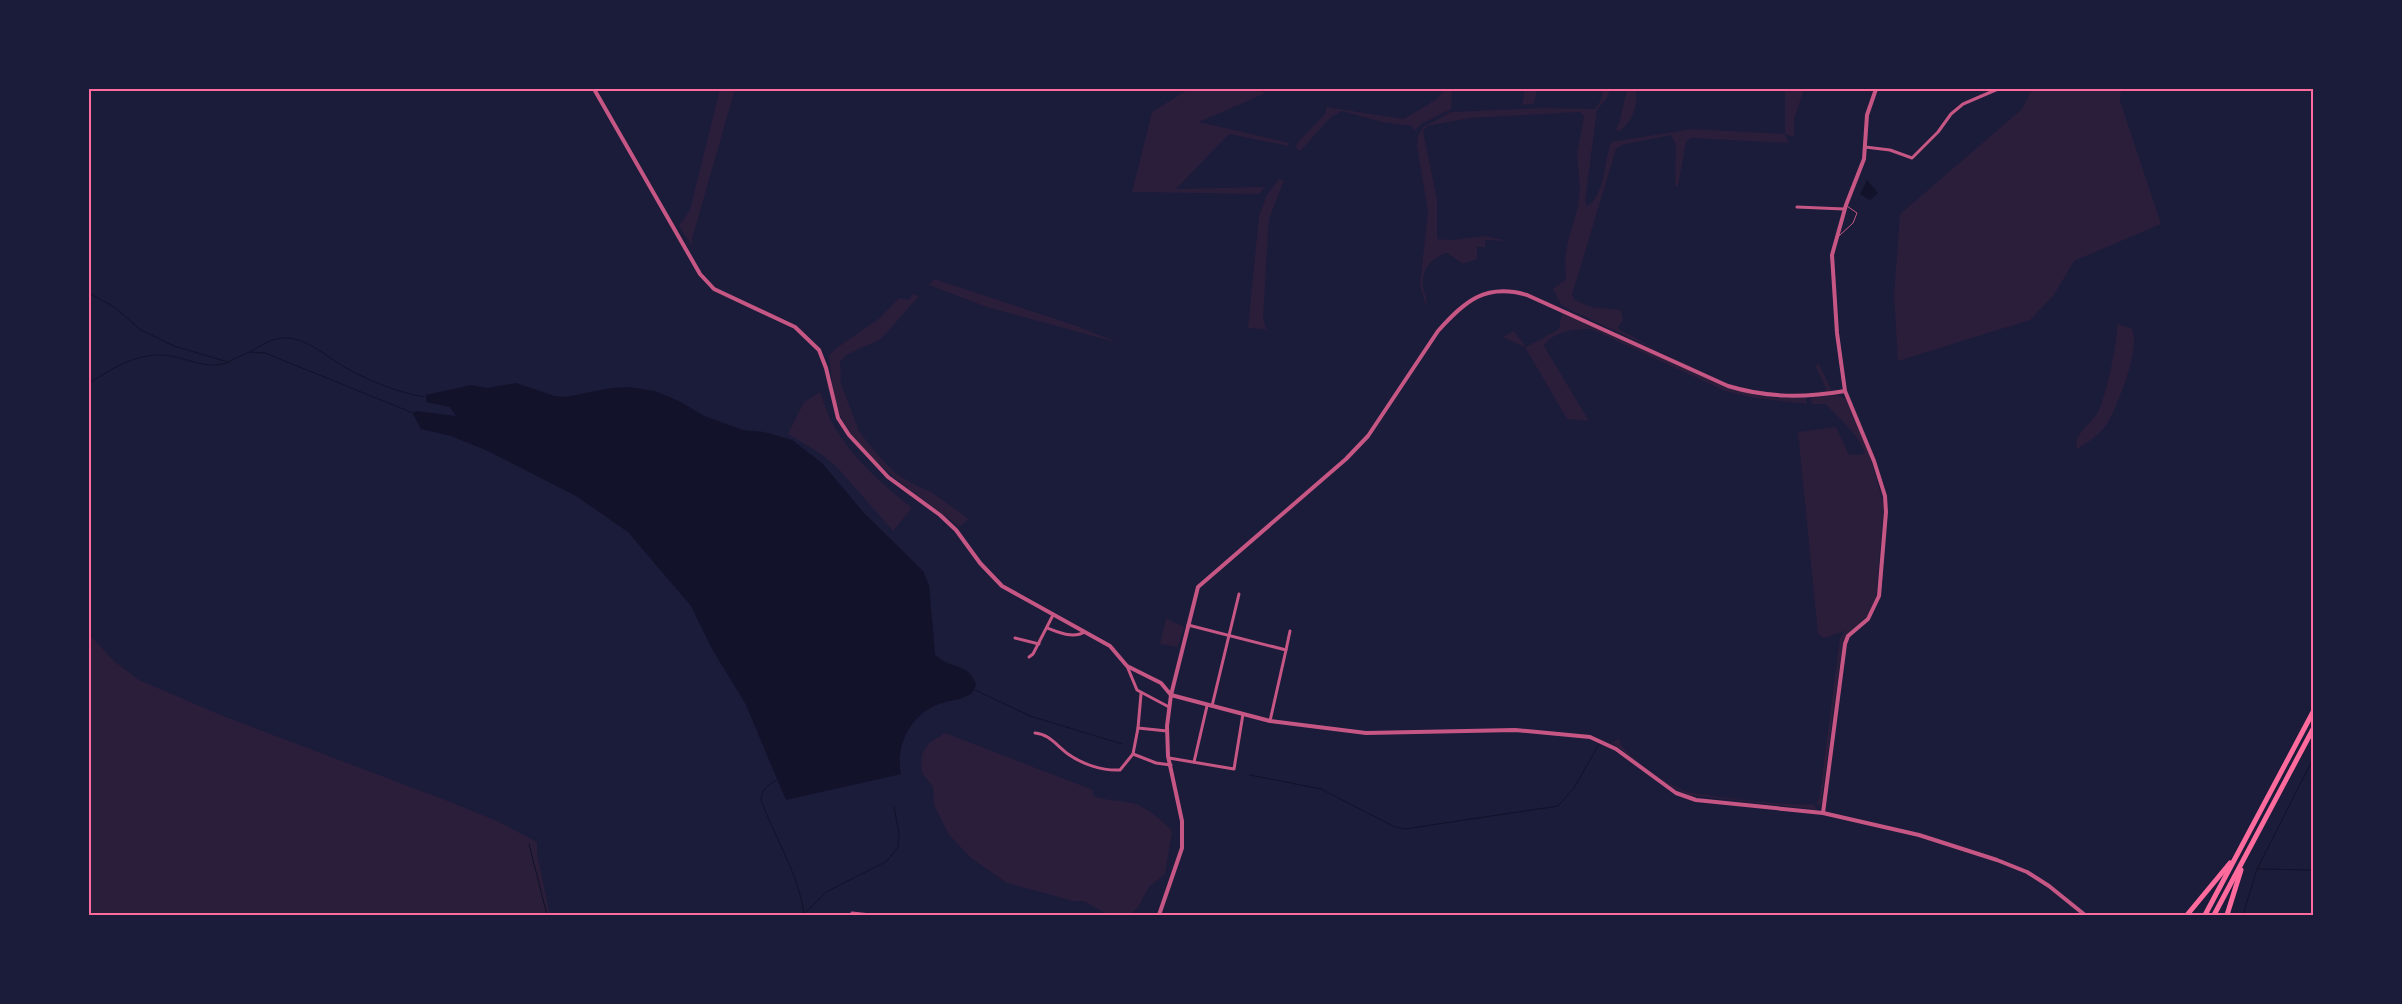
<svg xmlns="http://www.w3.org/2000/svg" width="2402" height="1004" font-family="Raleway,sans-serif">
<rect width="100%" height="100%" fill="#1b1b3a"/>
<g fill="#2a1e3b">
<polygon points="720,89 735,89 692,239 692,246 679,226 690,210"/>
<polygon points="1189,89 1255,89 1266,93 1199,122 1290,143 1288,146 1229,134 1176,189 1265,187 1259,194 1132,192 1152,112"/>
<polygon points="1445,89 1452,89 1451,109 1421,124 1414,131 1412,126 1382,122 1342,111 1330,118 1301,150 1297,150 1296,146 1299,141 1326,113 1326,107 1404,119 1437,99"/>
<polygon points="1525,89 1537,89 1534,104 1522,105"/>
<path d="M1603,89h7l-3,9 -10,12 -12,91 2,5c18,-10 17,-45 24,-64l81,-13 93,5v-45h19l-10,30v18l-9,-3 4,9 -98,-5 -5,4 -8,44h-2l-1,-3 1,-38 -5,-10 -49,10 -6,4 -44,146 3,5 16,7 30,3 2,10 -5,7 1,2c47,25 98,58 152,64 18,2 36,0 54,-2l1,-2 -11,-24 4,-1 13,27c-34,4 -66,5 -99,-5l-171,-80 -9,-17 13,-10 -1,-19 3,-19 10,-34 2,-18 -3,-35 7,-38 -4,-4 -110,6 -43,8 -4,5 14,69v39l14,1 34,-4 24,5 -24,-1v7h-8v12l-14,5 -16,-11c-15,4 -26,17 -24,34 1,7 5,12 3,19l-6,-21 8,-73 -11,-66 1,-10 5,-9 28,-15 93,-4 51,1 6,-9z"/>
<path d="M1627,89h9c2,16 -3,32 -16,42l-5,-1 4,-6z"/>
<polygon points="2032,89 2121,89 2120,101 2161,224 2074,261 2054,295 2030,320 1898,361 1894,295 1900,214 2022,109"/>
<polygon points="1279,179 1284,180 1269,219 1263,316 1266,329 1271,330 1248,328 1259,216 1267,195"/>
<polygon points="934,279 1074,325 1119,343 987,307 929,285"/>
<path d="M913,294l6,2 -38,43 -35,16 -6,7 1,22 18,47 17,22 19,20 20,12 16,7 38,27 -10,8c-37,-31 -98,-66 -119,-112 -7,-17 -9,-41 -11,-60l9,-8 42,-29 19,-20 10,2z"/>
<path d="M1562,312l170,77 38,9h36l1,6 -53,-6 -29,-7 -134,-62c-15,0 -38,2 -47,17l45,75 -22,-2 -42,-72 -23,-10 12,-6 12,16 33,-18z"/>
<path d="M2117,324l14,4c12,15 -14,80 -24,96 -7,10 -19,19 -30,25 -4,-15 13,-24 20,-35 8,-12 22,-78 20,-90z"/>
<path d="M820,392c5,13 9,28 17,39 19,31 48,55 75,77l-19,23 -56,-64 -16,-13 -33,-20 16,-32z"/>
<path d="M1838,395l8,4 21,47 17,59 -8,94 -8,16 -21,21 -5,10 -21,161 -5,-5 3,-2 21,-162 5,-7 -21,7 -6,-4 -20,-202 38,-5 13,28 16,-1c-4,-18 -27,-36 -39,-50h-14l-2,-6z"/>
<polygon points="1166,618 1184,627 1178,647 1160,644"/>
<polygon points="89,634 115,662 139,680 223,716 453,803 497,821 537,842 537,854 550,915 89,915"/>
<path d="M945,733l148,57v6c14,5 28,4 43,8 9,3 31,19 36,28l-7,42 -16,13 -11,20 -7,8h-23l-24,-14h-11l-66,-18 -36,-25 -22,-23 -15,-30 -1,-18 -11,-14 -1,-10 1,-9 7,-11z"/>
<path d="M1620,739v4c9,15 49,42 65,48 15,5 113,16 128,13l5,6 -128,-15 -18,-8 -61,-45z"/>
</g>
<g fill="#12122b">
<polygon points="1867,180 1878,193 1870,200 1860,194"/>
<path d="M516,383l39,13 11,1 45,-9 18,-1 26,4 26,11 23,14 39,14 21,2 28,8 30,23 42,50 59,58 6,14 6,69c12,15 35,8 41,31l-4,8c-9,7 -22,7 -33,11 -28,10 -44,41 -38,70l-115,26 -41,-97 -33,-54 -21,-43 -63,-74 -52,-36 -88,-45 -37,-15 -30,-7 -8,-15 3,-3 40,5 -6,-9 -24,-5v-7l45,-10 16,3z"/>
</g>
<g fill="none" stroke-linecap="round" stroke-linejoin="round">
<g stroke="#12122b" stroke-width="1">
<polyline points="89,293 114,307 141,330 174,346 228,362 249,352 265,353 413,413"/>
<path d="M250,352c11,-7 22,-14 36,-14 22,0 43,21 62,31 24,13 49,23 76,28"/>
<path d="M89,383c23,-14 45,-29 74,-28 24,2 40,15 64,8"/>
<polyline points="973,689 1030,716 1122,744"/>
<polyline points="1250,775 1321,789 1395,827 1405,829 1558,806 1574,788 1599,744"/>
<path d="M777,780c-9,5 -15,9 -16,20 14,38 37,73 43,113"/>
<polyline points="529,844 547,915"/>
<polyline points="2257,869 2313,870"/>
<polyline points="803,915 826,892 887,861 898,847 899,833 894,807"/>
<polyline points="2243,915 2257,869 2313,759"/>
</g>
<polyline stroke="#c65784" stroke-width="1" points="1839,236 1853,223 1857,213 1847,206"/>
<g stroke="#c65784" stroke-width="3">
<polyline points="1865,147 1890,150 1912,158 1938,132 1951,114 1963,104 1998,89"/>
<polyline points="1797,207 1844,209"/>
<polyline points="1188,625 1286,650 1270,721"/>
<path d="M1047,628c10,4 27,11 37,4"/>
<polyline points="1015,638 1039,644"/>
<polyline points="1286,650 1290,631"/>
<polyline points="1029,657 1033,654 1053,615"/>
<polyline points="1127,666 1137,690 1169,707"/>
<polyline points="1141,694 1138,728 1167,731"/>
<polyline points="1212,706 1239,594"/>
<polyline points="1138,728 1133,754 1156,763 1171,765"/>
<path d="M1035,733c14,1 21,12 33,21 14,10 34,17 52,16l13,-16"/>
<polyline points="1169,758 1234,769 1243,714"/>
<polyline points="1194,762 1207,706"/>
<polyline points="852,913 871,915"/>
</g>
<g stroke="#c65784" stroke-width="4">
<polyline points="594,89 700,274 714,289 795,327 819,350 826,368 838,418 849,435 888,477 940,515 956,530 980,563 1002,586 1110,646 1127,666 1161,683 1171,695 1270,721 1366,733 1515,730 1590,737 1616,749 1676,793 1696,800 1823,813 1919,835 1997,860 2027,872 2049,886 2085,915"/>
<polyline points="1823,813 1845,644 1848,636 1868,619 1879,596 1886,512 1885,496 1874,461 1845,391 1837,333 1832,255 1846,205 1864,159 1867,115 1876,89"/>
<path d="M1159,915l23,-67v-27l-14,-65 -1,-30 4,-31 27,-108 148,-128 22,-23 70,-105c27,-30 47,-48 89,-36l201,91c40,12 76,12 117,5"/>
</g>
<g stroke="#ff6b9d" stroke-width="5">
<polyline points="2187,915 2230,863"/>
<polyline points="2205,915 2313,712"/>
<polyline points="2214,915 2313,729"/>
<polyline points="2227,915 2241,870"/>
</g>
</g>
<rect width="2402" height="1004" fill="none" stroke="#1b1b3a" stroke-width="180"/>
<rect x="90" y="90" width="2222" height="824" fill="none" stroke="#ff6b9d" stroke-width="2"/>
</svg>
